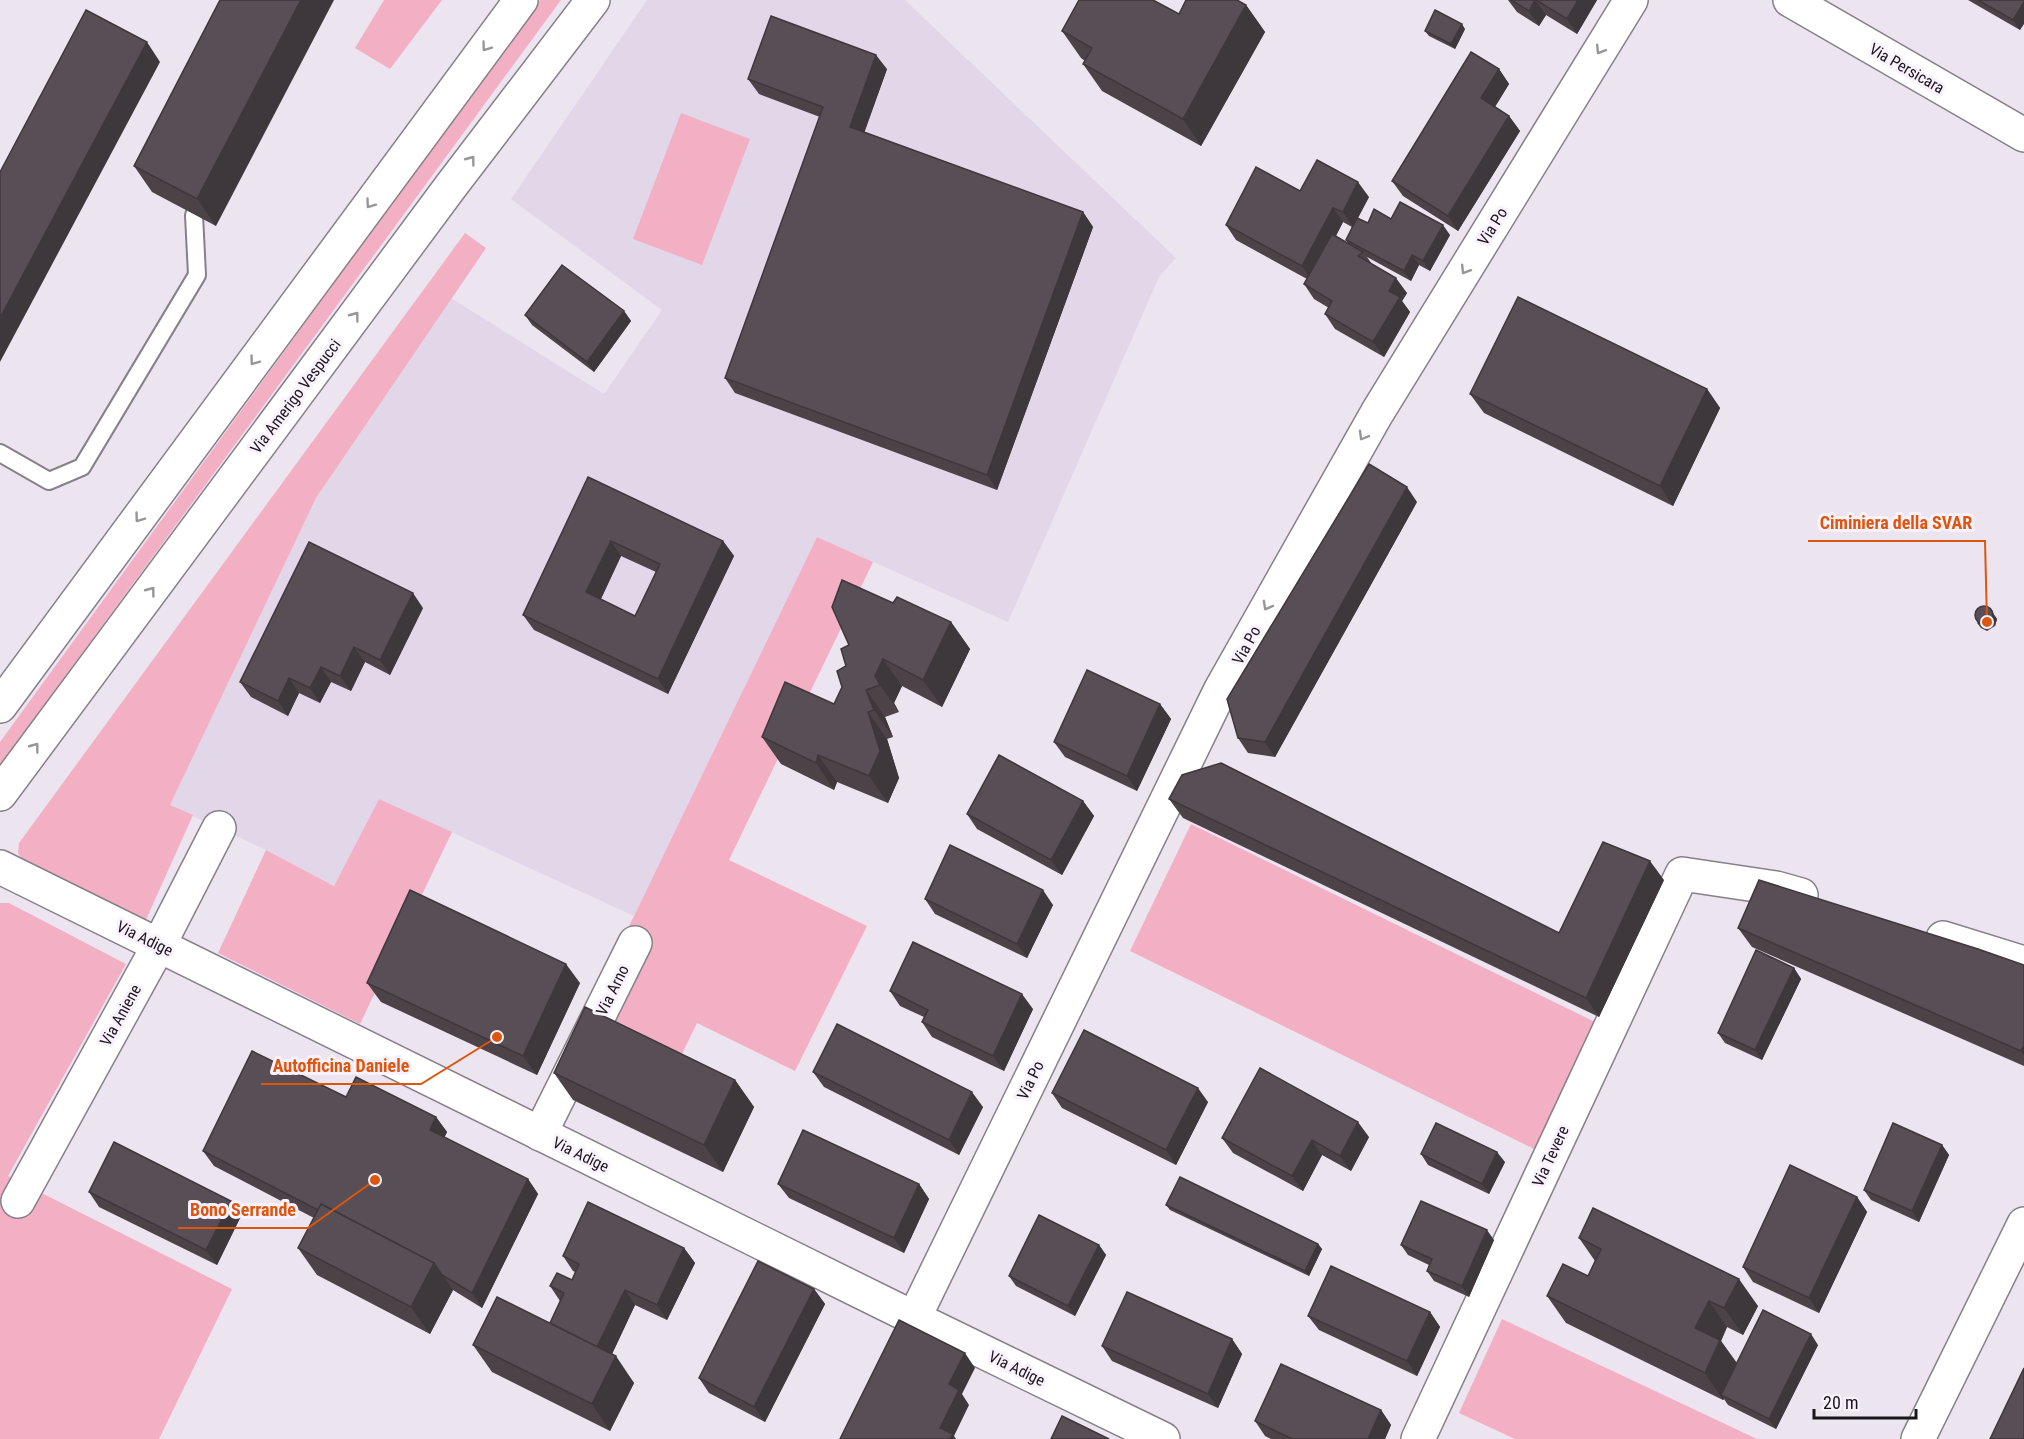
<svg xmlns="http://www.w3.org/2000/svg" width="2024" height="1439" font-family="'Roboto Condensed',sans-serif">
<rect width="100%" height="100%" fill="#ece5f0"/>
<polygon fill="#e2d7e9" points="647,0 905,0 1176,258 1159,277 1008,622 817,537 634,916 379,799 334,886 266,850 169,805 316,498 451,298 604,394 662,310 511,199"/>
<g fill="#f3b0c4">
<polygon points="384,0 442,0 390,69 355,48"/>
<polygon points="540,0 561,0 0,765 0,742"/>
<polygon points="681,113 750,139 702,265 633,239"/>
<polygon points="465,233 486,248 316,498 170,805 193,815 145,922 24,863 18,853 19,843"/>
<polygon points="817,537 873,562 729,860 867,926 795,1071 697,1023 681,1056 587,1010 634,916"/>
<polygon points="379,799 452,832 360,1024 218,953 266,850 334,886"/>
<polygon points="1191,824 1597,1023 1536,1150 1130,951"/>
<polygon points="0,903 9,903 126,964 8,1176 232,1289 159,1439 0,1439"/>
<polygon points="1502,1319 1757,1439 1515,1439 1459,1413"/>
</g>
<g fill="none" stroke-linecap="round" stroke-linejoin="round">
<g stroke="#87808a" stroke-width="20">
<polyline id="lane" points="0,453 49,481 82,467 197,275 194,215"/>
</g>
<g stroke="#87808a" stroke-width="36">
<g id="street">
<polyline points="0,867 914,1318 1163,1439"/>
<polyline points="1943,938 2024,963"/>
<polyline points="540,1134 635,943"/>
<polyline points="18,1201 159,945 219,828"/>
<polyline points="914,1318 1221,689 1377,413 1631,0"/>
<polyline points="1418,1439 1682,874 1776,888 1801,895"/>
</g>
</g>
<g stroke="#87808a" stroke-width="36">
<g id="secondary">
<polyline points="1790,0 2024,135"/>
<polyline points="0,706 521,0"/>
<polyline points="0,794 451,186 593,0"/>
<polyline points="1918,1439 2024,1224"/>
</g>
</g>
<use href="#lane" stroke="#fff" stroke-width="16"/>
<use href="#street" stroke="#fff" stroke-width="33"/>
<use href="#secondary" stroke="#fff" stroke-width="33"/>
</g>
<g fill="#4c4349" fill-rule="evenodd">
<polygon points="220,0 216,226 152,192 134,166"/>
<polygon points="1508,0 1597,0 1577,34 1546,15 1539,26 1517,12"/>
<polygon points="1968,0 2024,0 2020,30"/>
<polygon points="1246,5 1265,32 1201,146 1102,91 1083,64 1085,61 1081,58 1062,31"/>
<polygon points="1465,29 1455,49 1429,36 1425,31"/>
<polygon points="887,69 864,132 1083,212 1093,227 997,490 735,393 725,378 820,117 759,94 748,79"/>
<polygon points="1499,69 1509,84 1495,107 1509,116 1520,131 1458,231 1403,196 1392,181"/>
<path d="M1300,191l69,6 -11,21 10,5 23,-4 59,16 -20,36 -11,-6 -8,16 -44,-24 5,7 35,29 -5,8 8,11 -26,45 -49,-28 -10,-15 4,-6 -15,-9 -10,-15 3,-5 -71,-39 -10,-15zM1343,222l9,5 -6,13 2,3 -12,-7z"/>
<polygon points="624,311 631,321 594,372 532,325 525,315"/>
<polygon points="1707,389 1720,408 1673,506 1484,413 1470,394"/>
<path d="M588,477l135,64 11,15 -66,138 -134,-64 -11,-15zM621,556l35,16 -21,44 -34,-17z"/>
<polygon points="1417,502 1275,757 1248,753 1238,738"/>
<polygon points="893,603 951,622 970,649 942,707 902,686 894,703 899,712 885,717 893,737 887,739 899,778 888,803 837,782 834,790 781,764 762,737 834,704 842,687 846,666 849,645"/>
<polygon points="423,608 390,675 365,662 351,691 331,682 320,703 299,693 288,716 251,697 240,682"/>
<polygon points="1990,609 1997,619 1995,626 1987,631 1981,628 1977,623"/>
<polygon points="1160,704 1171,719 1137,791 1065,757 1054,742"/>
<polygon points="1169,799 1559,933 1664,880 1599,1017 1183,818"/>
<polygon points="1083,801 1094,816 1062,875 977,829 967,814"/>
<polygon points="925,899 1053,905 1027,958 935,914"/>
<polygon points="1738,928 2024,965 2024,1066 1752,947"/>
<polygon points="1794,968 1801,979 1762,1060 1725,1043 1718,1033"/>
<polygon points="367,983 580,983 537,1075 381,1002"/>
<polygon points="890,991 1033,1009 1004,1071 932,1037 922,1022 924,1017 900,1006"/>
<polygon points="813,1072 983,1107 959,1155 824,1087"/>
<polygon points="554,1073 735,1080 754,1107 723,1172 573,1100"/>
<polygon points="1052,1093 1208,1102 1176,1165 1062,1108"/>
<polygon points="346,1097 436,1117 447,1132 444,1137 528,1179 538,1194 482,1308 453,1290 430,1334 317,1275 298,1248 314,1218 214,1166 203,1151"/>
<polygon points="1369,1137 1351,1171 1322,1155 1303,1191 1233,1153 1222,1138"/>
<polygon points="1942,1145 1949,1155 1919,1222 1871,1200 1864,1190"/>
<polygon points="1421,1154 1505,1162 1489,1194 1428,1165"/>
<polygon points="778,1184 919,1184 929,1199 904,1253 789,1198"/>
<polygon points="89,1192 241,1216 217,1265 99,1207"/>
<polygon points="1857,1197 1867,1212 1819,1313 1753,1282 1743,1267"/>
<polygon points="1166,1205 1318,1244 1322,1249 1309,1276 1170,1210"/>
<polygon points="1579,1238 1758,1306 1743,1335 1727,1327 1721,1341 1737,1363 1818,1345 1776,1429 1728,1405 1724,1399 1723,1400 1566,1323 1547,1296 1588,1276 1595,1261"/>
<polygon points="1494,1240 1469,1297 1434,1281 1427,1271 1429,1265 1408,1255 1401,1245"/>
<polygon points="1099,1245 1106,1255 1075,1316 1016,1286 1009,1276"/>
<polygon points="684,1248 695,1263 667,1320 635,1305 612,1354 634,1383 610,1431 492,1372 473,1345 550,1323 560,1301 550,1286 572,1280 575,1272 573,1271 563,1256"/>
<polygon points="814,1289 825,1304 765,1422 709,1393 699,1378"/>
<polygon points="1430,1312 1440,1327 1417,1376 1319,1330 1308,1316"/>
<polygon points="1232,1339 1242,1354 1218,1408 1112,1361 1102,1346"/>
<polygon points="1381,1410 1391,1425 1385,1439 1271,1439 1265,1436 1255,1421"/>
</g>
<g fill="#3e373c">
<polygon points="301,0 334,0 216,226 197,199"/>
<polygon points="1535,0 1546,15 1539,26 1529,11"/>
<polygon points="1578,0 1597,0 1577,34 1567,19"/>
<polygon points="2024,2 2024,24 2020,30 2013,20"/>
<polygon points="1246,5 1265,32 1201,146 1183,119"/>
<polygon points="1462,24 1465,29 1455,49 1451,44"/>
<polygon points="147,42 160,62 0,362 0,318"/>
<polygon points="876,55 887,69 861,142 850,127"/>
<polygon points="1499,69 1509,84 1491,113 1481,98"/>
<polygon points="1509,116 1520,131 1458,231 1448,216"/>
<polygon points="1358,182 1369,197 1353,227 1343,212"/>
<polygon points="1333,208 1343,222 1312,281 1302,266"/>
<polygon points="1083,212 1093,227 997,490 987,475"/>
<polygon points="1443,225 1450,235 1430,271 1423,261"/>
<polygon points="1412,255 1419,265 1411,281 1404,271"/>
<polygon points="1396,278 1407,293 1402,301 1410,312 1384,357 1373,342 1389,291"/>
<polygon points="624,311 631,321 594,372 587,362"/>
<polygon points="1707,389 1720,408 1673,506 1660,486"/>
<polygon points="1407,487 1417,502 1275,757 1265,742"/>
<polygon points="611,541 621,556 597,607 586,592"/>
<polygon points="723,541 734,556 668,694 658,679"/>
<polygon points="413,593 423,608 390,675 380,660"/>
<polygon points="1990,609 1997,619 1995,626 1992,621"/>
<polygon points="951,622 970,649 942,707 923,680"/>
<polygon points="354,647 365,662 351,691 340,676"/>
<polygon points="883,659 902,686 894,703 899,712 880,685 875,676"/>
<polygon points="321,667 331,682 320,703 310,688"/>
<polygon points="289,678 299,693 288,716 278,701"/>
<polygon points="866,690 885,717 893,737 874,710"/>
<polygon points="1160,704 1171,719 1137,791 1127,776"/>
<polygon points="868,712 887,739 899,778 888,803 869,776"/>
<polygon points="818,755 837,782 834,790 816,763"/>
<polygon points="1083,801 1094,816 1062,875 1051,860"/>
<polygon points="1650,861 1664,880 1599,1017 1586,998"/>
<polygon points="1043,890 1053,905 1027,958 1017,944"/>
<polygon points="566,964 580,983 537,1075 523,1056"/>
<polygon points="1794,968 1801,979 1762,1060 1755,1050"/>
<polygon points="1022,994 1033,1009 1004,1071 993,1056"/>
<polygon points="2024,1045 2024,1055 2021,1051"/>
<polygon points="735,1080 754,1107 723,1172 704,1145"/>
<polygon points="1198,1088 1208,1102 1176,1165 1166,1150"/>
<polygon points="972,1092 983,1107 959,1155 949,1140"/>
<polygon points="436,1117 447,1132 441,1145 430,1130"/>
<polygon points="1358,1122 1369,1137 1351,1171 1340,1156"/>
<polygon points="1312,1140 1322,1155 1303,1191 1292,1176"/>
<polygon points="1942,1145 1949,1155 1919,1222 1912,1211"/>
<polygon points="1497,1152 1505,1162 1489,1194 1482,1184"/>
<polygon points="528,1179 538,1194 482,1308 472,1293"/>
<polygon points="919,1184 929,1199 904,1253 894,1238"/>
<polygon points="1857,1197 1867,1212 1819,1313 1809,1298"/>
<polygon points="231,1201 241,1216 217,1265 206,1250"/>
<polygon points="1487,1230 1494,1240 1469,1297 1462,1286"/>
<polygon points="1318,1244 1322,1249 1309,1276 1305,1271"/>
<polygon points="1099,1245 1106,1255 1075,1316 1068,1306"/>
<polygon points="684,1248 695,1263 667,1320 657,1305"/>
<polygon points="434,1263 453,1290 430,1334 411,1307"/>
<polygon points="1739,1279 1758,1306 1743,1335 1724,1308"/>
<polygon points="814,1289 825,1304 765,1422 754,1407"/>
<polygon points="625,1290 635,1305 605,1369 594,1354"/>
<polygon points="1709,1301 1727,1327 1721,1341 1739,1367 1721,1395 1724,1399 1723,1400 1705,1373 1695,1328"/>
<polygon points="1430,1312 1440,1327 1417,1376 1407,1361"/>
<polygon points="1811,1334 1818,1345 1776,1429 1769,1419"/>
<polygon points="1232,1339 1242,1354 1218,1408 1208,1394"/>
<polygon points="965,1353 975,1368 962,1394 969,1405 954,1436 956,1439 948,1439 940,1428 949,1384"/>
<polygon points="616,1356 634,1383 610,1431 592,1404"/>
<polygon points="1381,1410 1391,1425 1385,1439 1368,1439"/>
</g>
<g fill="#584e55" stroke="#3e373c" stroke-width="1.5" fill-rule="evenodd">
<polygon points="220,0 301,0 197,199 134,166"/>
<polygon points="1079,0 1153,0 1179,14 1186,0 1237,0 1246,5 1183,119 1083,64 1092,48 1062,31"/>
<polygon points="1511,0 1535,0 1529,11"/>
<polygon points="1536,0 1578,0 1567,19"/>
<polygon points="1978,0 2024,0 2024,2 2013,20"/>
<polygon points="86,10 147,42 0,318 0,172"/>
<polygon points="1435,10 1462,24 1451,44 1425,31"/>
<polygon points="771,16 876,55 850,127 1083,212 987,475 725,378 823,107 748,79"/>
<polygon points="1471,52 1499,69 1481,98 1509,116 1448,216 1392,181"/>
<polygon points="1317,160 1358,182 1343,212 1333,208 1302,266 1226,225 1256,167 1300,191"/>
<polygon points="1400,202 1443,225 1423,261 1412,255 1404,271 1346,240 1357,218 1368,223 1374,209 1391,219"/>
<polygon points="1332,234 1363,252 1358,256 1396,278 1389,291 1400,297 1373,342 1325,314 1332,301 1304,284"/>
<polygon points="562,265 624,311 587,362 525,315"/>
<polygon points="1518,297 1707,389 1660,486 1470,394"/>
<polygon points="1369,464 1407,487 1265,742 1238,738 1227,699"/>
<path d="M588,477l135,64 -65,138 -135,-64zM611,541l49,23 -25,52 -49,-24z"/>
<polygon points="309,542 413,593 380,660 354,647 340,676 321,667 310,688 289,678 278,701 240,682"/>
<polygon points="842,580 893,603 897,597 951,622 923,680 883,659 875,676 880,685 866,690 874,710 868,712 880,751 869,776 818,755 816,763 762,737 785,682 834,704 842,687 837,671 846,666 841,649 849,645 832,607"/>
<circle cx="1984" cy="615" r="9"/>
<polygon points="1087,670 1160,704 1127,776 1054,742"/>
<polygon points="999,755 1083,801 1051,860 967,814"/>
<polygon points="1221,763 1559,933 1603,842 1650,861 1586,998 1169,799 1182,775"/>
<polygon points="950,845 1043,890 1017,944 925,899"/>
<polygon points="1759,880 1978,949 2024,965 2024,1045 2021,1051 1738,928"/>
<polygon points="410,890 566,964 523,1056 367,983"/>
<polygon points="913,942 1022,994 993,1056 922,1022 928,1010 890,991"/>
<polygon points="1756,950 1794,968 1755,1050 1718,1033"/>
<polygon points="585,1007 735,1080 704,1145 554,1073"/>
<polygon points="837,1024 972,1092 949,1140 813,1072"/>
<polygon points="1084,1030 1198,1088 1166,1150 1052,1093"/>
<polygon points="252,1051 346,1097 356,1077 436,1117 430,1130 528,1179 472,1293 442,1275 434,1263 321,1204 318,1210 203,1151"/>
<polygon points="1260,1068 1358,1122 1340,1156 1312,1140 1292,1176 1222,1138"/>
<polygon points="1436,1123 1497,1152 1482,1184 1421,1154"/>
<polygon points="1893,1123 1942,1145 1912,1211 1864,1190"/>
<polygon points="803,1130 919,1184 894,1238 778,1184"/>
<polygon points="114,1142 231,1201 206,1250 89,1192"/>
<polygon points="1790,1165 1857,1197 1809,1298 1743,1267"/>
<polygon points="1180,1177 1318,1244 1305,1271 1166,1205"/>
<polygon points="1421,1201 1487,1230 1462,1286 1427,1271 1432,1259 1401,1245"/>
<polygon points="588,1202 684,1248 657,1305 625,1290 597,1347 550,1323 564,1293 550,1286 557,1273 572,1280 579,1264 563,1256"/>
<polygon points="321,1204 434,1263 411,1307 298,1248"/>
<polygon points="1593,1208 1739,1279 1724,1308 1709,1301 1695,1328 1720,1340 1705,1373 1547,1296 1563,1264 1588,1276 1601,1249 1579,1238"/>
<polygon points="1039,1215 1099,1245 1068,1306 1009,1276"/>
<polygon points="758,1261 814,1289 754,1407 699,1378"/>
<polygon points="1331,1266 1430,1312 1407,1361 1308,1316"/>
<polygon points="1127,1292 1232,1339 1208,1394 1102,1346"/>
<polygon points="497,1297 616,1356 592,1404 473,1345"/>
<polygon points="1763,1310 1811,1334 1769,1419 1721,1395"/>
<polygon points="899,1320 965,1353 949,1384 959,1390 940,1428 953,1434 950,1439 840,1439"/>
<polygon points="1281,1364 1381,1410 1368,1439 1292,1439 1255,1421"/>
<polygon points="2024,1368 2024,1439 1990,1439"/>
<polygon points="1062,1416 1109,1439 1051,1439"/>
</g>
<defs><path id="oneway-chevron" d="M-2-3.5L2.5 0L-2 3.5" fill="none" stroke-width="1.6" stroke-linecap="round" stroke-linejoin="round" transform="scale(1.5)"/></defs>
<g stroke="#989698">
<use href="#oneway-chevron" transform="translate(486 47) rotate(126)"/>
<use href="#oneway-chevron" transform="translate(1600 50) rotate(122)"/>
<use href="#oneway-chevron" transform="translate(471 160) rotate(-53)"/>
<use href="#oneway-chevron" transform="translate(370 204) rotate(126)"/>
<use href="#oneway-chevron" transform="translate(1465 270) rotate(122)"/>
<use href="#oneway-chevron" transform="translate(355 316) rotate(-53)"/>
<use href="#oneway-chevron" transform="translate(254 361) rotate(126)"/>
<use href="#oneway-chevron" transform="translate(1363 436) rotate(120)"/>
<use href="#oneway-chevron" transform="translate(139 518) rotate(126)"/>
<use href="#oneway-chevron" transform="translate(151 591) rotate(-53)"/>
<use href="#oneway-chevron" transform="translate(1267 606) rotate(119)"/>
<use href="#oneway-chevron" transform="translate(35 747) rotate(-53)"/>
</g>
<g text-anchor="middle" stroke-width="6" stroke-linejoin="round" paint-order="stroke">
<g font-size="16" fill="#19161a" stroke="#f9f2fe">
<text transform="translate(1907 68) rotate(30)" y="6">Via Persicara</text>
<text transform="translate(1492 226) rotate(-58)" y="6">Via Po</text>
<text transform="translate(295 396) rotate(-53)" y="6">Via Amerigo Vespucci</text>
<text transform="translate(1246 645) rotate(-61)" y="6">Via Po</text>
<text transform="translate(145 938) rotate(26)" y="6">Via Adige</text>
<text transform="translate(612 990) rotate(-64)" y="6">Via Arno</text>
<text transform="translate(120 1015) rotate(-61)" y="6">Via Aniene</text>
<text transform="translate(1030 1080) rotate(-64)" y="6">Via Po</text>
<text transform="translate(581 1154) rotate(26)" y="6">Via Adige</text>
<text transform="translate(1550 1156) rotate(-65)" y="6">Via Tevere</text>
<text transform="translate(1017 1368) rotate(26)" y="6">Via Adige</text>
</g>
</g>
<path fill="none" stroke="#de560d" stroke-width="2" d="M1987 622L1985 541H1808M497 1037L421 1084H261M375 1180L308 1228H178"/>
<g fill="#de560d" stroke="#f9f2fe" stroke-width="2">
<circle cx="1987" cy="622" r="6"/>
<circle cx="497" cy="1037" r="6"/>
<circle cx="375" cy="1180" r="6"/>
</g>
<g font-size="18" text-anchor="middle" font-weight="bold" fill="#de560d" stroke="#f9f2fe" stroke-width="6" stroke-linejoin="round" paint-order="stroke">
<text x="1896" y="529">Ciminiera della SVAR</text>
<text x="341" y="1072">Autofficina Daniele</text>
<text x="243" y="1216">Bono Serrande</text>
</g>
<path d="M1814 1409v9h102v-9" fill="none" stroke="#19161a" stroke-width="3"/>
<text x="1823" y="1409" font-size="18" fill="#19161a" stroke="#f9f2fe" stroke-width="4.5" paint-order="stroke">20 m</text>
</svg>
